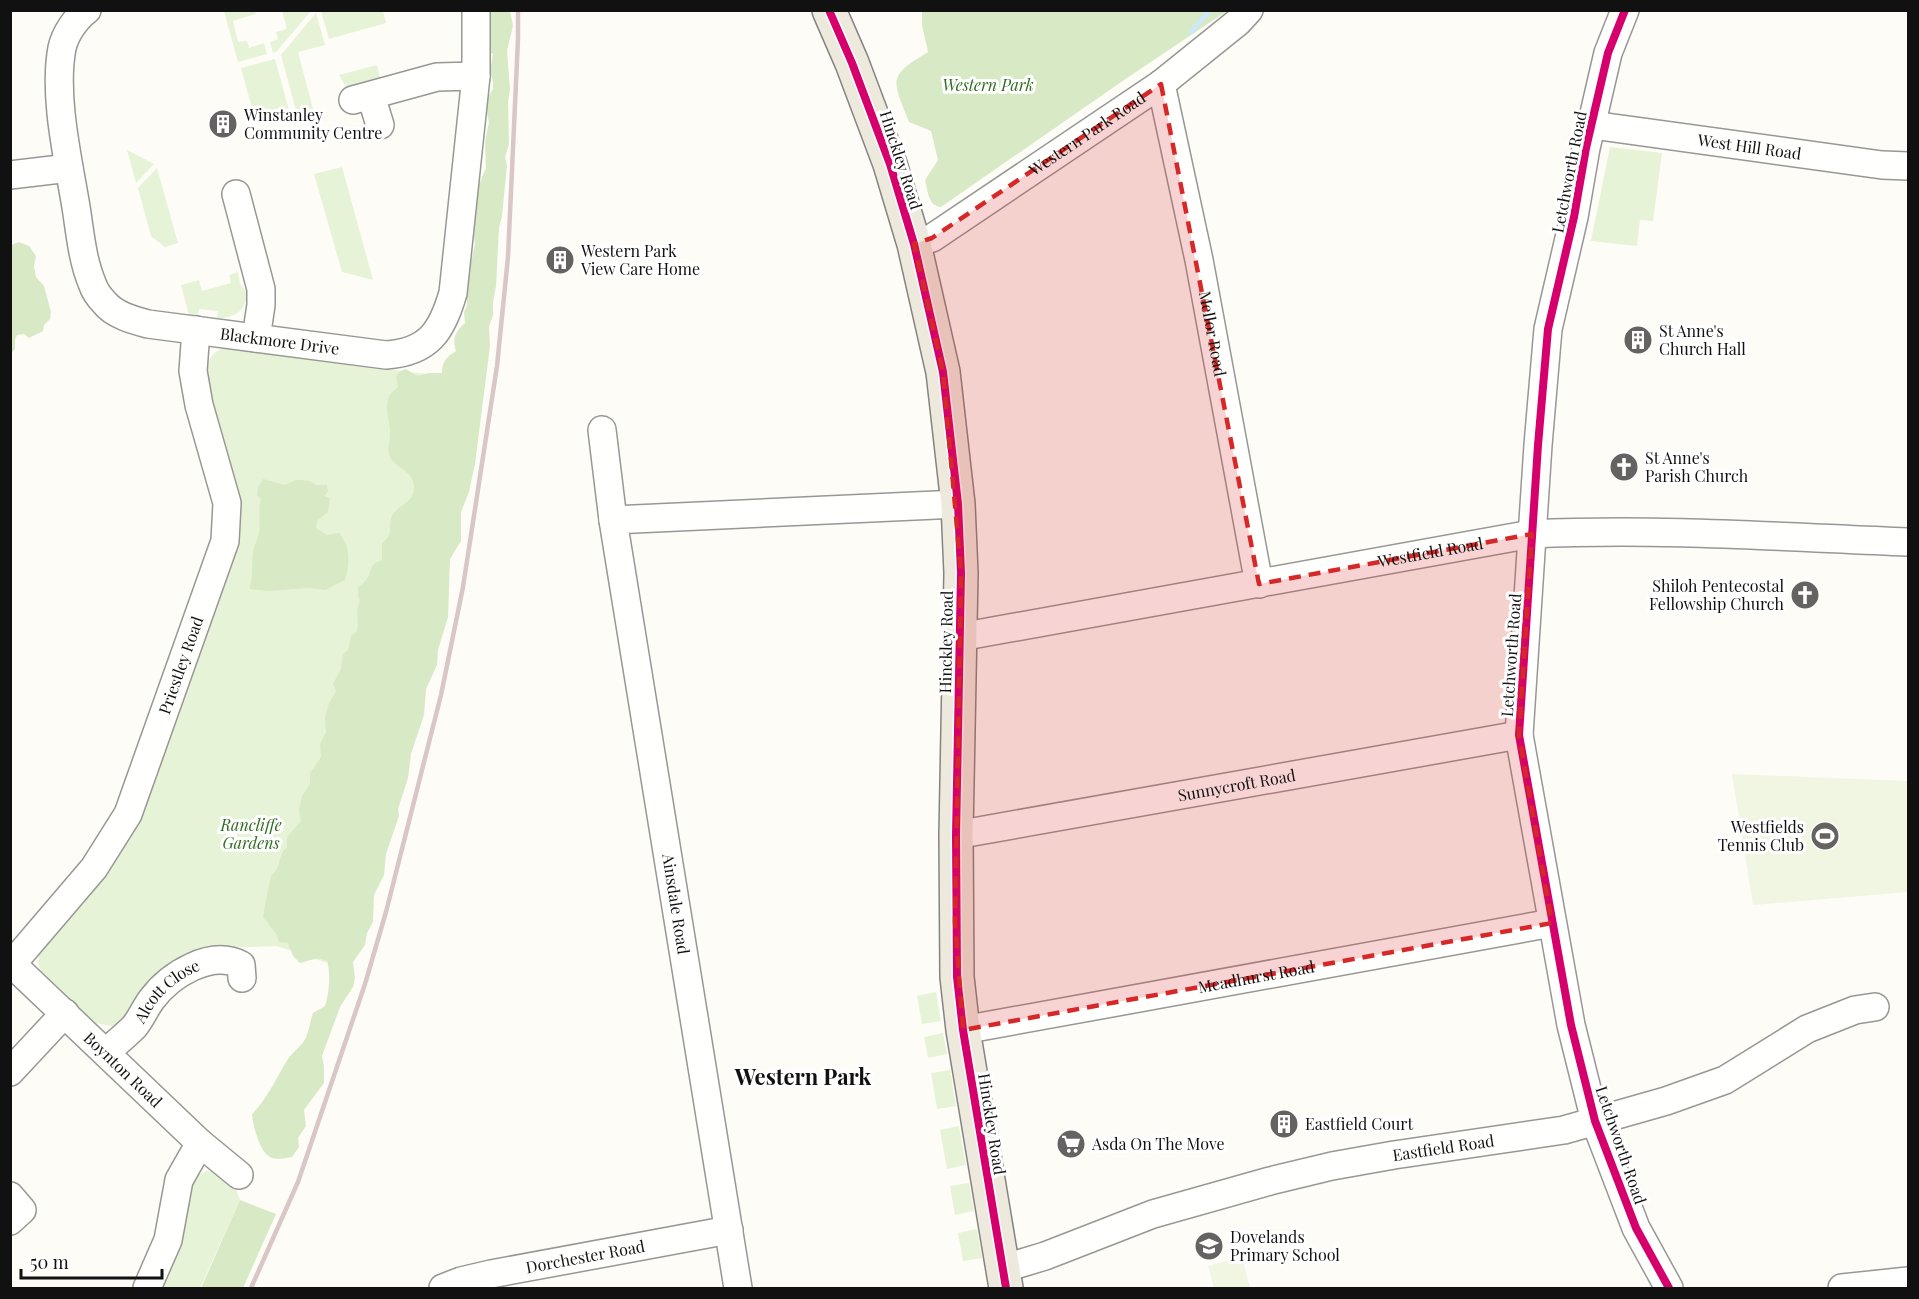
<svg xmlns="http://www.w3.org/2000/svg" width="1919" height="1299" font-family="'Playfair Display',serif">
<rect width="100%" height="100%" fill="#fdfcf7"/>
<g fill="#e7f3d7">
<polygon points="224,11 255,11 256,14 233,21 238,42 247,41 249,48 264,43 267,54 238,62"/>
<polygon points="282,11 311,11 276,52 273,53 270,42 278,39 276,32 287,29"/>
<polygon points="321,11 383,11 386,23 329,39"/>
<polygon points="316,13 325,45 298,52 313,109 297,114 281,55"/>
<polygon points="275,59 290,114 256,123 241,68"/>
<polygon points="377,65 380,78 346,87 339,75"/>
<polygon points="1610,147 1662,153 1653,221 1640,220 1637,246 1591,241"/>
<polygon points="127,150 154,164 136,183"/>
<polygon points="342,167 373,280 342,272 314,174"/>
<polygon points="157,168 178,243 165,247 151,236 138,188"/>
<path d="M238,272l2,12 7,9c-1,18 -12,25 -30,25l1,-7 -19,-2 -1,7 -9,-1 -8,-30 18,-5 3,11 29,-8 -2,-8z"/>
<path d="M231,345l176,27 46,4 -28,259 -98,328 -50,-17 -50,2 -88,54 -23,25 -20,-4 -55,-52c-4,-7 -3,-13 0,-21l99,-135 13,-29 83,-239 -30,-173c2,-19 8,-23 25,-29z"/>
<polygon points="936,992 941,1021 922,1024 917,996"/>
<polygon points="943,1033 947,1054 928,1058 924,1037"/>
<polygon points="950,1070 956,1106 937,1109 931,1073"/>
<polygon points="959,1126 966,1165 947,1169 940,1130"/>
<polygon points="206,1171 214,1171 236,1189 240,1200 200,1288 157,1288 190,1188 199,1175"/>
<polygon points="969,1183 974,1211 955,1215 950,1186"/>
<polygon points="977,1229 982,1258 963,1261 958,1233"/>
</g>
<g fill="#d8eac5">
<path d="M480,11h30l3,15 -6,25 3,38 -2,13 1,42 -4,13 2,8 -5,51 -3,12 -3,58 -3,16v13l-4,12 1,19 -15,118 -6,28 -8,20v29l-11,18 -2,58 -10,33 -1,15 -11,24 -2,26 -13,39 -3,24 -10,31 1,7 -13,38 -2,21 -10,20 -1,27 -6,11 -2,12 -12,17 2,16 -2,9 -13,20 -18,49 2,10v17l-20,27 2,16 -8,12 1,9 -7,10c-6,1 -14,3 -20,1 -12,-4 -19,-32 -20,-44 16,-16 24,-36 36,-55 5,-7 12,-12 16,-18 5,-8 6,-20 9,-28l12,-7c4,-12 6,-32 2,-45 -10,-5 -17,0 -27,2l-7,-7 -5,-13 -9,-1 -2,-7 -14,-18c2,-13 5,-27 8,-41 12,-11 5,-18 16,-29v-10l14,-16 -2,-11 3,-14 8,-12v-11l11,-16 -1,-13 6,-12 -1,-15 4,-14 7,-12 -3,-7 8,-15 2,-15 5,-4 3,-14 6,-5c2,-11 -2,-20 3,-30l-2,-5v-9c3,-2 6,-4 8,-7 7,-9 1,-15 16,-20v-17c12,-10 6,-13 9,-25 4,-12 21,-14 23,-28 2,-19 -17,-20 -24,-33 -4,-7 0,-14 0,-23 1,-12 -7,-24 -1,-37 1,-4 6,-7 9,-10l-2,-11 4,-5 6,-2 12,7 11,-3h13c0,-11 4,-16 14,-22 -4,-13 -1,-19 9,-28l-1,-11 3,-7v-24l8,-37 -2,-16 5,-41 8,-19 -1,-26 4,-20 -2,-8 -4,-4 2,-8 8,-13v-8l-3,-9 3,-18 -7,-4z"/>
<path d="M922,11v-1l305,1 -100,67 -186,129c-13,-1 -13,-16 -16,-27l13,-20 -7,-29 -22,-9c-16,-42 -23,-45 19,-70l-6,-27z"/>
<polygon points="19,242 29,246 36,256 34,266 36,277 44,286 51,312 50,319 44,325 43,331 29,338 24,334 17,335 15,340 15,349 11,353 11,245"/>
<path d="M263,479l22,6 11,-5h6l8,1 6,4h11l1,7 -4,4 6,2 -2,14 -11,9 -1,7 11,7 12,-2c12,15 11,29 6,47l-20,10 -17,-2 -39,3 -20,-2c5,-13 2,-25 4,-38 2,-7 5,-12 6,-19 2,-11 -1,-23 2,-33l-4,-4 1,-8z"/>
<polygon points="240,1200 276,1214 243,1288 201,1288"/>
</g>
<g fill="#f0f6e1">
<polygon points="1732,774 1908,781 1908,892 1753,905"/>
<polygon points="1242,1257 1250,1288 1214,1288 1208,1266"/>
</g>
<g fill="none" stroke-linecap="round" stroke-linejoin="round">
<polyline stroke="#cde8f7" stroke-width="5" points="1191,32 1210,10"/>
<g stroke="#979795" stroke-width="30">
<g id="minor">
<path id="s1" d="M87,10c-11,8 -22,24 -25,38 -9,47 6,111 14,159 4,25 6,52 16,76 2,6 7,14 12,19 10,13 29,18 44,22l238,31c43,-3 56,-24 67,-62l23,-217v-66"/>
<polyline points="1625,10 1608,53 1586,148 1574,217 1548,329 1538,445 1519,735 1571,1025 1595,1121 1636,1228 1669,1288"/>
<path id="s2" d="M1161,84l38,176 60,324"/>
<polyline points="371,96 380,125"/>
<polyline points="353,100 437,77 476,76"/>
<path id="s3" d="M1592,125l290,40 26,1"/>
<polyline points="10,175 69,168"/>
<polyline points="236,194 261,289 261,305 256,338"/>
<path id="s4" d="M914,244l18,-6 229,-154 77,-62 11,-12"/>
<polyline points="602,430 613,520"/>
<path id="s5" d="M960,637l572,-103c126,-6 251,3 376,8"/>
<path id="s6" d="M956,835l563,-100"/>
<path id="s7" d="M10,962l190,181 39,32"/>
<path id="s8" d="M12,964l82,-96 34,-54 97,-273 2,-38 -28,-98 -6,-34 3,-41"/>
<path id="s9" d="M963,1030l589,-107"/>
<path id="s10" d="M106,1052c9,-8 19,-16 28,-25 7,-8 11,-19 18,-28 18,-24 59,-50 89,-34l1,13"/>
<polyline points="10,1072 65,1013"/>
<polyline points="10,1196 22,1210 10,1221"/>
<path id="s11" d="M1002,1269l43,-13 108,-42 117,-33 62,-15 62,-11 170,-25 102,-29 59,-21 82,-51 48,-19 20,-3"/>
<polyline points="147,1288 168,1240 179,1180 200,1143"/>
<path id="s12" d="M443,1288l18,-7 30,-7 238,-44"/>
<polyline points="738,1288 613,520 958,504"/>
<polyline points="1842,1288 1908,1281"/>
</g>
</g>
<g stroke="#858482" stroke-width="36">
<polyline id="major" points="829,10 852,63 890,164 914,244 943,372 958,504 961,573 956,835 957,977 963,1030 1006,1288"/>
</g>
<use href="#minor" stroke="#fffffe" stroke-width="27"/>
<use href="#major" stroke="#ede9dc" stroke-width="33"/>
<polyline stroke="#d9c6c7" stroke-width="4.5" points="251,1288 298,1182 365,984 386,912 441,695 463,587 497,366 508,257 518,39 518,10"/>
<g stroke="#fff" stroke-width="11">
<g id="cycleway">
<polyline points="829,10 852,63 890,164 914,244 943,372 958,504 961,573 956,835 957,977 963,1030 1006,1288"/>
<polyline points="1625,10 1608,53 1586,148 1574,217 1548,329 1538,445 1519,735 1571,1025 1595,1121 1636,1228 1669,1288"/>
</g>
</g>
<use href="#cycleway" stroke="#d6006c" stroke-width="8"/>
</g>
<path fill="#d62828" fill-opacity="0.2" stroke="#d62828" stroke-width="4.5" stroke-dasharray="12 8" stroke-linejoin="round" d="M1161,84l98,500 273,-50 -13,201 33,188 -589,107 -8,-108 6,-349 -18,-201 -29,-128 18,-6z"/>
<defs>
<g id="building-disc" transform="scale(1.5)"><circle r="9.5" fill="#646362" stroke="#fff"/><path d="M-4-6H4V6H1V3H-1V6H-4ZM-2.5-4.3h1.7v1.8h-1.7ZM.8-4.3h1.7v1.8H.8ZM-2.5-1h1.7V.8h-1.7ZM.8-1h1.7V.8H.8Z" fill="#fff"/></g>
<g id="church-disc" transform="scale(1.5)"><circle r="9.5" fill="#646362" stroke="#fff"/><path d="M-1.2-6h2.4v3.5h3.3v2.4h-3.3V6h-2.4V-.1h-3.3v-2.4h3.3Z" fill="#fff"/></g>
<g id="stadium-disc" transform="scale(1.5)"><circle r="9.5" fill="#646362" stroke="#fff"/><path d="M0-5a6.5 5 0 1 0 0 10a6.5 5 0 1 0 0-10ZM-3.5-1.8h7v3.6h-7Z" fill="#fff"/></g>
<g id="supermarket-disc" transform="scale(1.5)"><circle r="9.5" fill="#646362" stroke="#fff"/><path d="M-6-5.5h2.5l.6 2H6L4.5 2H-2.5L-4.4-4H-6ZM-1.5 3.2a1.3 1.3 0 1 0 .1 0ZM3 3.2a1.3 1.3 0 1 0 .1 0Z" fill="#fff"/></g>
<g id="school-disc" transform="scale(1.5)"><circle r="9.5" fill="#646362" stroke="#fff"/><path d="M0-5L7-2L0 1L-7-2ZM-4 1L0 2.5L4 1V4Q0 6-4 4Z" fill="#fff"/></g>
</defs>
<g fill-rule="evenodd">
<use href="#building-disc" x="223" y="124"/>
<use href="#building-disc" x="560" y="260"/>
<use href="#building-disc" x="1638" y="340"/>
<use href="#church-disc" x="1624" y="467"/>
<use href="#church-disc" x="1805" y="595"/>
<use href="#stadium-disc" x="1825" y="836"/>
<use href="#building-disc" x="1284" y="1124"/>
<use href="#supermarket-disc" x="1071" y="1144"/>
<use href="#school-disc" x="1209" y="1246"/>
</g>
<g text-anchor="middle" stroke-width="6" stroke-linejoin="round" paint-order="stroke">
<g font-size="16" font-style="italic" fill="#2f6b1f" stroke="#fff">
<text x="988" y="91">Western Park</text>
<text x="251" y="831">Rancliffe<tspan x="251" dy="18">Gardens</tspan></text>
</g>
<g font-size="16" fill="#111" stroke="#fff" text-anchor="start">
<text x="244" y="121">Winstanley<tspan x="244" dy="18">Community Centre</tspan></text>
<text x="581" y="257">Western Park<tspan x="581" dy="18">View Care Home</tspan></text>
<text x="1659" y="337">St Anne's<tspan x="1659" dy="18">Church Hall</tspan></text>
<text x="1645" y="464">St Anne's<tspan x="1645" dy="18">Parish Church</tspan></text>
<text x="1784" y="592" text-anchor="end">Shiloh Pentecostal<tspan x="1784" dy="18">Fellowship Church</tspan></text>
<text x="1804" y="833" text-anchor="end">Westfields<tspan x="1804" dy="18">Tennis Club</tspan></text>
<text x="1305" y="1130">Eastfield Court</text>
<text x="1092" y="1150">Asda On The Move</text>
<text x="1230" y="1243">Dovelands<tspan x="1230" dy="18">Primary School</tspan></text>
</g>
<g font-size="16" fill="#111" stroke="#fff">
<text dy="6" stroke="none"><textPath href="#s4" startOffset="206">Western Park Road</textPath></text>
<text dy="6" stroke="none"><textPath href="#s3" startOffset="159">West Hill Road</textPath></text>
<text transform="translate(901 160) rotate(72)" y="6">Hinckley Road</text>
<text transform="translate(1569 172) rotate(-79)" y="6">Letchworth Road</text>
<text dy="6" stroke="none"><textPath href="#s2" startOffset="255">Mellor Road</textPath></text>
<text dy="6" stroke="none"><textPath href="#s1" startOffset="490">Blackmore Drive</textPath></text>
<text dy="6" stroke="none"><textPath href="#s5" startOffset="478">Westfield Road</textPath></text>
<text transform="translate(946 642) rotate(-89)" y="6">Hinckley Road</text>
<text transform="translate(1511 655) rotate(-86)" y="6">Letchworth Road</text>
<text dy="6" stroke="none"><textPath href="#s8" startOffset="348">Priestley Road</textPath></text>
<text dy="6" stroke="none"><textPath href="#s6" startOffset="285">Sunnycroft Road</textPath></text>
<text transform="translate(676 904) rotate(81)" y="6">Ainsdale Road</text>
<text dy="6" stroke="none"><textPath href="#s9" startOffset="298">Meadhurst Road</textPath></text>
<text dy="6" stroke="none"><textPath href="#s10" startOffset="87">Alcott Close</textPath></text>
<text dy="6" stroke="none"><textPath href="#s7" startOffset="156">Boynton Road</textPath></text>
<text transform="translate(992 1124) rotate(81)" y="6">Hinckley Road</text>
<text transform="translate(1621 1145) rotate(71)" y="6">Letchworth Road</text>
<text dy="6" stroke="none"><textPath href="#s11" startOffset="459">Eastfield Road</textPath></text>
<text dy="6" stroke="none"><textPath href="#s12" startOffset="146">Dorchester Road</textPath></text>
</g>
<g font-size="22" font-weight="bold" fill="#111" stroke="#fff">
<text x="803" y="1085">Western Park</text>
</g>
</g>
<rect width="1919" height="1299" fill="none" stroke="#111111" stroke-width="24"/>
<path d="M21 1269v9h141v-9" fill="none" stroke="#111111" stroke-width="3"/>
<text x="30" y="1269" font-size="18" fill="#111111" stroke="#ffffff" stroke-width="4.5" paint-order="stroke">50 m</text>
</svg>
